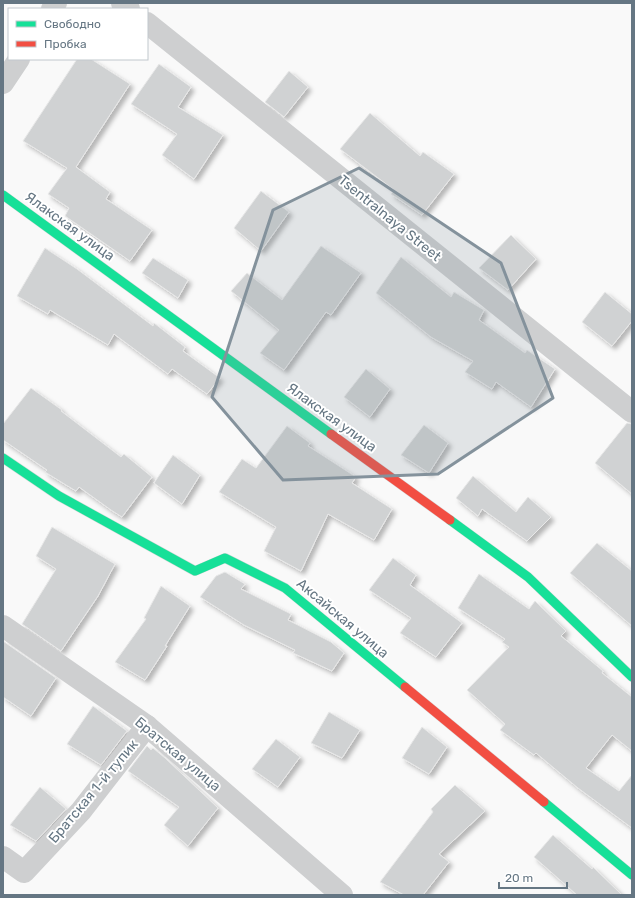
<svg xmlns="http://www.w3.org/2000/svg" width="635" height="898" font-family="Rubik,sans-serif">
<defs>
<filter id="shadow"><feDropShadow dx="3.5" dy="3.5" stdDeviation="2" flood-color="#0004"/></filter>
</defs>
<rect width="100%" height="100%" fill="#f9f9f9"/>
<g fill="#d0d2d3" stroke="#e8e8e8" filter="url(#shadow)">
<polygon points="77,59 91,59 130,84 76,167 110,192 106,199 152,230 130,261 65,216 69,208 48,194 67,168 23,141"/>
<polygon points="159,64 191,87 178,107 223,135 194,179 162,155 177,134 131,104"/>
<polygon points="289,71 308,87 284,117 265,102"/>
<polygon points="370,113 420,156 423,152 454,174 422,215 391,194 394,190 340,149"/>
<polygon points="261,191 289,212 261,251 234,228"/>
<polygon points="511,235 536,259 508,290 479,268"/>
<polygon points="321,246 361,273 331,315 326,312 284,370 260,353 279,330 231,291 247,273 282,300"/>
<polygon points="45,248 77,269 153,326 154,323 185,347 183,351 220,378 207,394 172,369 168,374 114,334 108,345 50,310 48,314 17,296"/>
<polygon points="401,257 451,297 454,292 484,310 479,320 525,353 527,350 555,369 531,407 496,382 492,389 465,372 473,361 431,337 376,293"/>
<polygon points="153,258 188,280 178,298 142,273"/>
<polygon points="605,292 632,314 632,321 612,346 582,322"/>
<polygon points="366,369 390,389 370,417 344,397"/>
<polygon points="31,388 62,410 61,411 121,457 124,454 152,477 122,517 111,510 79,487 76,491 66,485 45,472 47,470 3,440 3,424"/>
<polygon points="627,423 632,424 632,494 595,463"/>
<polygon points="424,425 448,443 429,473 401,455"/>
<polygon points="287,426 310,443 308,446 356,477 352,483 392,509 374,540 328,514 301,571 264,551 276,527 219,492 242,459 256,468"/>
<polygon points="173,455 200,475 182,504 154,483"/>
<polygon points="473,476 516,512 528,497 551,517 527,541 482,509 478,516 456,498"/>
<polygon points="52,527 115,564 98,596 61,651 22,624 56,569 36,556"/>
<polygon points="597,543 632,571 632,626 570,573"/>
<polygon points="393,558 416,575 410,585 462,623 436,657 400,633 411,618 369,590"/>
<polygon points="225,572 245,584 241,589 291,614 288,620 331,642 344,653 332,671 293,653 295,650 244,625 200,597 216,576"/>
<polygon points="479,574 529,609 535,601 566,631 561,636 603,671 602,673 632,697 632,751 612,735 586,768 619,791 632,775 632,828 578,788 536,753 534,755 500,730 505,724 467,690 509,647 502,642 505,639 458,608"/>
<polygon points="161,586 190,606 165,646 167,646 145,680 115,662 146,619 144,618"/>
<polygon points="3,641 56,678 31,716 3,697"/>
<polygon points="93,706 127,731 101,765 67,744"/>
<polygon points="329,712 360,730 342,758 311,743"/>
<polygon points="422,727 447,747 429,774 402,758"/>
<polygon points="276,739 300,757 278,787 252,769"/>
<polygon points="147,746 151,750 153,748 165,758 218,808 188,846 164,825 179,807 128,771"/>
<polygon points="455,785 485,811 439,854 449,862 423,895 404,895 380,882 433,812 431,809"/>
<polygon points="40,787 66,809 36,841 10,825"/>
<polygon points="553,835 592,869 593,867 622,895 577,895 534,857"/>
</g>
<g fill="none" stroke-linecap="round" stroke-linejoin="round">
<g stroke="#d5d6d7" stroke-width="10">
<g id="fast">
<polyline points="3,195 331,434"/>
<polyline points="3,458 59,496 195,571 225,558 285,588 405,687"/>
<polyline points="450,520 528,577 632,677"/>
<polyline points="544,802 632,875"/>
</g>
</g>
<g stroke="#d5d6d7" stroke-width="10">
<g id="jam">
<polyline points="331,434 450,520"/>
<polyline points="405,687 544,802"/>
</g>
</g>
<g stroke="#cecfd0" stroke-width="22">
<polyline points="122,3 129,9"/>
<polyline points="52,9 56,3"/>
<polyline points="147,23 632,412"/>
<polyline points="3,83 19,59"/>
<polyline points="3,626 147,726 342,895"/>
<polyline points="3,857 24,872 81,811 147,726"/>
</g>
<use href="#fast" stroke="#16e098" stroke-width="9"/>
<use href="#jam" stroke="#f24e42" stroke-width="9"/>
</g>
<path fill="#84929c" fill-opacity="0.2" stroke="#84929c" stroke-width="3" stroke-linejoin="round" d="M359,168l142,95 52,135 -115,76 -155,6 -71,-83 61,-187z"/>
<g text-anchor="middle" stroke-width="4" stroke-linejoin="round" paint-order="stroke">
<g font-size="14" fill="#657683" stroke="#fff">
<text transform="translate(390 218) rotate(39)" y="5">Tsentralnaya Street</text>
<text transform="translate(70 226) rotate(36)" y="5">Ялакская улица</text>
<text transform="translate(332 417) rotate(36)" y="5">Ялакская улица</text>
<text transform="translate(343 618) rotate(40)" y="5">Аксайская улица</text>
<text transform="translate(178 754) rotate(40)" y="5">Братская улица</text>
<text transform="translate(93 791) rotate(-50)" y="5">Братская 1-й тупик</text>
</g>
</g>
<rect width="635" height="898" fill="none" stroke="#657683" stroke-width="8"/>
<rect x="8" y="8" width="140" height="52" fill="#ffffff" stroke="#c1c8cd"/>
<rect x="16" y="21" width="20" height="6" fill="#16e098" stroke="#c1c8cd"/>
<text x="44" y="28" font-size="12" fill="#657683">Свободно</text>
<rect x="16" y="41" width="20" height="6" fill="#f24e42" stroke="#c1c8cd"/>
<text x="44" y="48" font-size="12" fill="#657683">Пробка</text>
<path d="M499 882v6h68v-6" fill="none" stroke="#657683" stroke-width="2"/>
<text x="505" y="882" font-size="12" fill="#657683" stroke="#ffffff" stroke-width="3" paint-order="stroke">20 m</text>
</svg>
